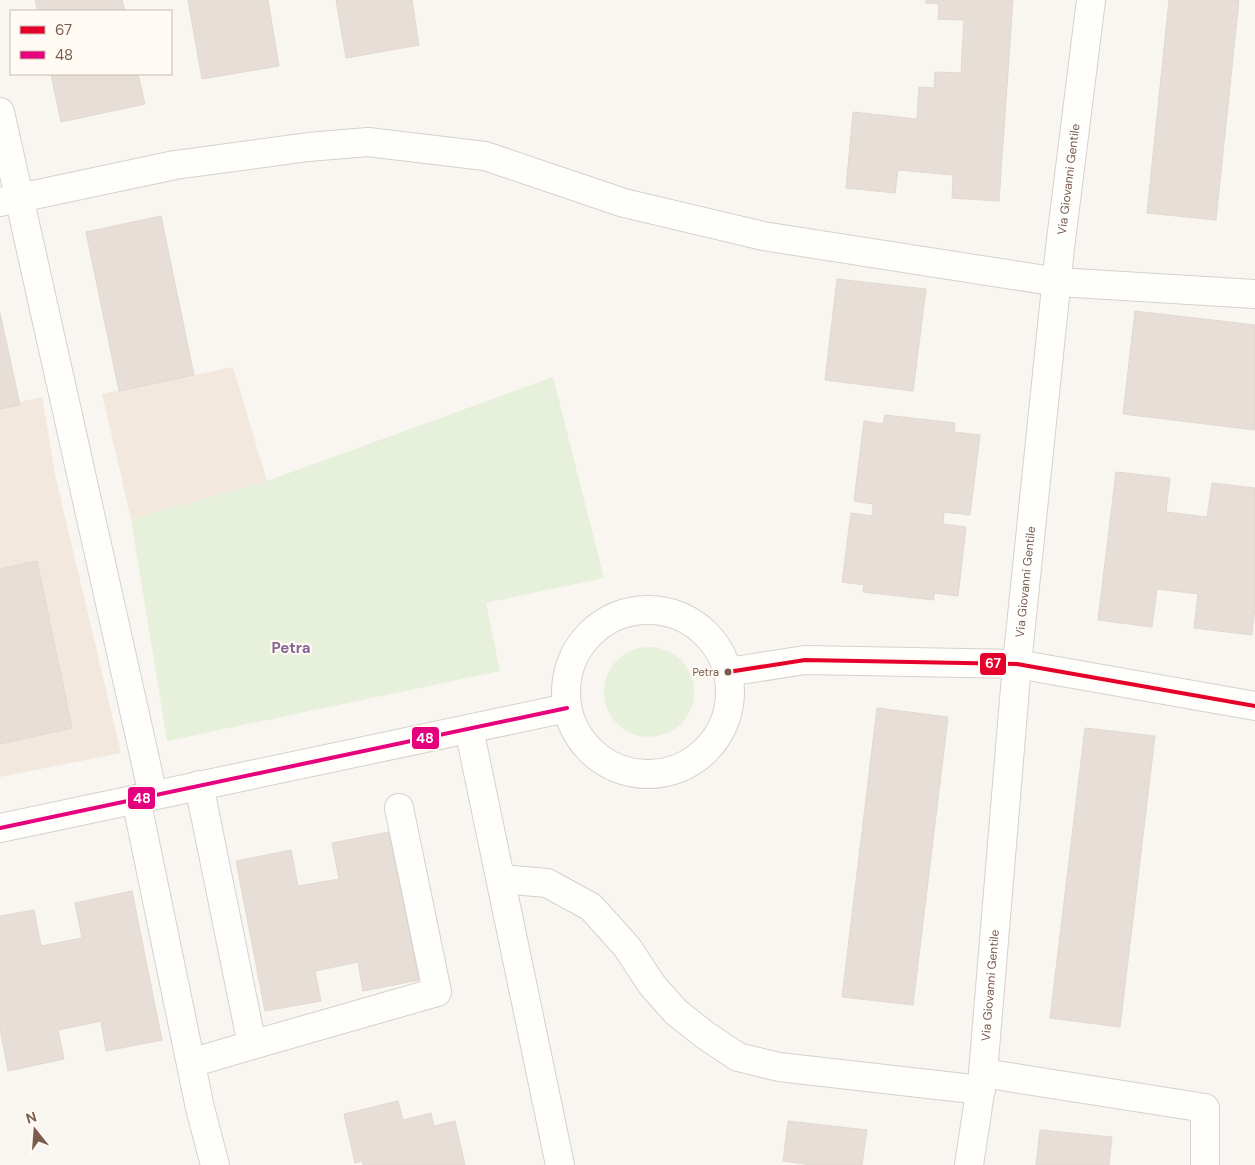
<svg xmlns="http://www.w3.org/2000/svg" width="1255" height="1165" font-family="'DM Sans',sans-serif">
<rect width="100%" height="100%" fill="#f9f5f0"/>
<g fill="#f2e8de">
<polygon points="233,367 267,481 131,519 102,394"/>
<polygon points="42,397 56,479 121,753 0,777 0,406"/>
</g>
<g fill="#e7f0db">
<polygon points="553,377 604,578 486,603 500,671 167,741 131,519 267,481"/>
<circle cx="649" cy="692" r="45"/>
</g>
<g fill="#e6ded7" stroke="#e2d8d2">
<polygon points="35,0 122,0 125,11 38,11"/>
<polygon points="188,0 268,0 279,66 202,79"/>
<polygon points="336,0 412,0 419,45 346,58"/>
<polygon points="926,0 1013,0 999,201 952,198 953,175 898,170 895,193 846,188 853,112 917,119 919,87 934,88 935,72 961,73 964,20 938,19 939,4 926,3"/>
<polygon points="1169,0 1239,0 1216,220 1147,213"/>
<polygon points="51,74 138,74 145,104 61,122"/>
<polygon points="161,216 194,375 119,391 86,232"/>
<polygon points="837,279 926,289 913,391 825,380"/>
<polygon points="1135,311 1255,325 1255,430 1123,414"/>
<polygon points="0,313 20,405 0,409"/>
<polygon points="885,415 955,423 954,432 980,435 970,515 944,512 943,524 966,527 958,596 934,593 934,600 863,592 864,585 842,582 851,513 872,516 873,504 854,501 864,421 883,424"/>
<polygon points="1116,472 1170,478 1166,512 1207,517 1212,483 1255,488 1255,607 1252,635 1194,628 1198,594 1157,589 1152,627 1098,620"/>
<polygon points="37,561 72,728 0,744 0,569"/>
<polygon points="877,708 948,717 913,1005 842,997"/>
<polygon points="1085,728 1155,736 1120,1027 1050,1018"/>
<polygon points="389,832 419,980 363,991 358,962 315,971 321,1001 265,1011 236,861 291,850 298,886 339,879 332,843"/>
<polygon points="132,891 162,1040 106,1051 101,1021 58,1030 64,1059 8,1071 0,1028 0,916 34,910 41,946 82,938 75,903"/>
<polygon points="398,1101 403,1120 431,1113 434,1126 455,1121 465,1165 363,1165 362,1161 355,1163 344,1114"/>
<polygon points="788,1121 867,1130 862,1165 811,1165 783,1161"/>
<polygon points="1040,1130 1112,1137 1109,1165 1036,1165"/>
</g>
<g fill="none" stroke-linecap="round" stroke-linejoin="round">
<g stroke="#d7d1cb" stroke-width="30">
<g id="minor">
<polyline points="0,112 153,795"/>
<polyline points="0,202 175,165 308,147 368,142 485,156 624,203 763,236 1058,282 1255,294"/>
<circle cx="648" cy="692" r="82"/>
<polyline points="728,672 805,660 1017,664 1255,706"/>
<polyline points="469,729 560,1165"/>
<polyline points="136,799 200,1108 215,1165"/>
<polyline points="0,828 567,708"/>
<polyline points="501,879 547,883 591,907 627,947 652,985 676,1012 705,1035 738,1057 779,1067 981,1090"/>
<polyline points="252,1045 437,992 399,808"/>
<polyline points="191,1063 252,1045 199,785"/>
<polyline points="983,1073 1205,1108 1205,1165"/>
<path id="s1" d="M969,1165l14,-92 34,-409 43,-416 31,-248"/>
</g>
</g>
<use href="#minor" stroke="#fefefd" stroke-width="28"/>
<g stroke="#fffaf3" stroke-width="8">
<polyline id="bus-1" points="728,672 805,660 1017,664 1255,706"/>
</g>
<g stroke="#fffaf3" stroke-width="8">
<polyline id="bus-2" points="0,828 567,708"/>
</g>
<use href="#bus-1" stroke="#e4002b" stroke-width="4"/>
<use href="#bus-2" stroke="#e5007d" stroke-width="4"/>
</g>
<circle fill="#7a5c4d" stroke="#fffaf3" stroke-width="2" cx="728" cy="672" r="4.5"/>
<g text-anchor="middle" stroke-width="4" stroke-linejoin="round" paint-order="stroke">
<g font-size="11" fill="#7a5c4d" stroke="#fffaf3" text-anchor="end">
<text x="719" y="676">Petra</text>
</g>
<g font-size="12" fill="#7a5c4d" stroke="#fffaf3">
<text dy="4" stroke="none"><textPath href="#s1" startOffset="991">Via Giovanni Gentile</textPath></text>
<text dy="4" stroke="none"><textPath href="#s1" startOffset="586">Via Giovanni Gentile</textPath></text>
<text dy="4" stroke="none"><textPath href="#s1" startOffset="181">Via Giovanni Gentile</textPath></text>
</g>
<g font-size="15" font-weight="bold" fill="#846695" stroke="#fffaf3">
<text x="291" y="653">Petra</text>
</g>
</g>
<g stroke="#fffaf3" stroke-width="2">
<rect x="979" y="652" width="28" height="24" rx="5" fill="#e4002b"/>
<rect x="411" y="726" width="29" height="24" rx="5" fill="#e5007d"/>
<rect x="127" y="786" width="29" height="24" rx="5" fill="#e5007d"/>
</g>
<g font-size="14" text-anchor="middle" font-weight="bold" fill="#fff">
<text x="993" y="668">67</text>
<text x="425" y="743">48</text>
<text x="142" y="803">48</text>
</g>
<rect x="10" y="10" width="162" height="65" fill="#fffaf3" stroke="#cabbb1"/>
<rect x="20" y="26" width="25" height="8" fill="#e4002b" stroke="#cabbb1"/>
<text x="55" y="35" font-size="15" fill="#7a5c4d">67</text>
<rect x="20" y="51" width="25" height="8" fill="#e5007d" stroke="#cabbb1"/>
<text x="55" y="60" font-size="15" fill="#7a5c4d">48</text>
<g transform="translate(35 1130) rotate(343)" stroke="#fffaf3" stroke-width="4" paint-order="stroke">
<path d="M0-4L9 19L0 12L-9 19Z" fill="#7a5c4d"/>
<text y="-8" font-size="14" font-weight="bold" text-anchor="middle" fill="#7a5c4d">N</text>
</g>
</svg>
